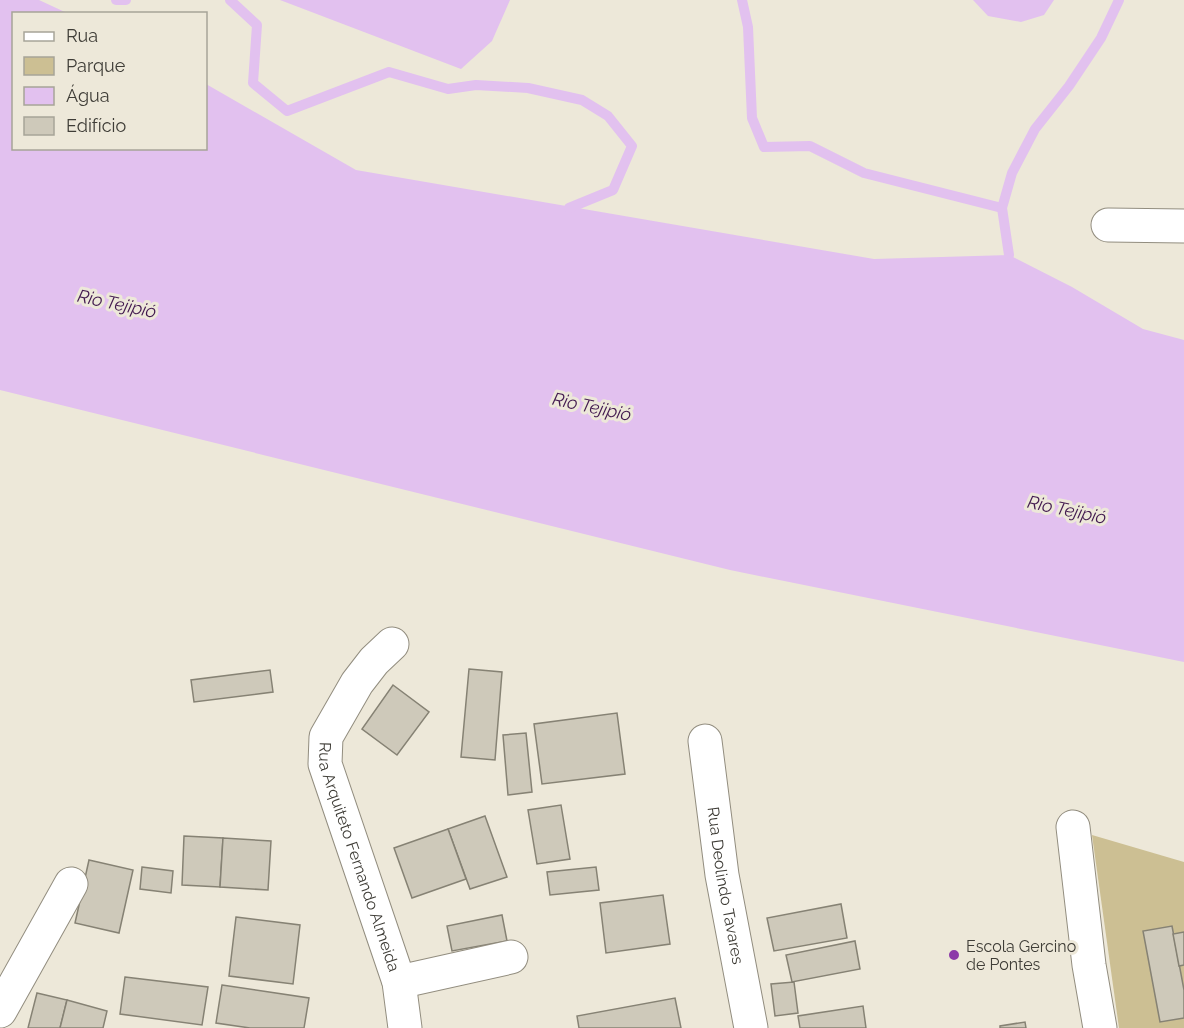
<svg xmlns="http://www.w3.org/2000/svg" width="1184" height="1028" font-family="Raleway,sans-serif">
<rect width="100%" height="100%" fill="#ede8d9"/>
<polygon fill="#ccbf93" points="1092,835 1184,862 1184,1028 1119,1028"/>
<g fill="#e2c1ef">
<polygon points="0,0 39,0 67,13 14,14 14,148 206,148 206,84 356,170 874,259 1009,255 1072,287 1143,329 1184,340 1184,662 730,570 0,390"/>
<polygon points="280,0 510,0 492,41 461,69"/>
<polygon points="973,0 1054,0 1044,15 1021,22 988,16"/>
</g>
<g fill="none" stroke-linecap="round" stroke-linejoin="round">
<g stroke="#e2c1ef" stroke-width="10">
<polyline points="116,0 126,0"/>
<polyline points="230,0 257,25 253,83 287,111 389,72 448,89 476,85 528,88 582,100 608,116 632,146 613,190 569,208"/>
<polyline points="742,0 748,27 752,118 764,147 810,146 864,173 1002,208"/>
<polyline points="1009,255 1002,208 1012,173 1035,129 1069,86 1101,38 1119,0"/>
</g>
</g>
<g fill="#cec9ba" stroke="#868274" stroke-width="1.5">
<polygon points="469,669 502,672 495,760 461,757"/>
<polygon points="270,670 273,692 194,702 191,680"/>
<polygon points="393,685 429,712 397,755 362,729"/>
<polygon points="617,713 625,774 542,784 534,724"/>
<polygon points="526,733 532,792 508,795 503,735"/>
<polygon points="561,805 570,859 537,864 528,810"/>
<polygon points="485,816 507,877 470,889 448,829"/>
<polygon points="448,829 466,879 412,898 394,848"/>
<polygon points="184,836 223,838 220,887 182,885"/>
<polygon points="223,838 271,841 268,890 220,887"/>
<polygon points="89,860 133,870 119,933 75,923"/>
<polygon points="142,867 173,871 171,893 140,889"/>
<polygon points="596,867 599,890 550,895 547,872"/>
<polygon points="663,895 670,944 606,953 600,903"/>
<polygon points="841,904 847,938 774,951 767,918"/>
<polygon points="502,915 507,941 452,951 447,926"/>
<polygon points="236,917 300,925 293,984 229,976"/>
<polygon points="1172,926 1184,990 1184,1018 1160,1022 1143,931"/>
<polygon points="1184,932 1184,965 1179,966 1173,934"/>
<polygon points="855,941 860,969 792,982 786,955"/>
<polygon points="125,977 208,987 202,1025 120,1014"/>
<polygon points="794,982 798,1013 775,1016 771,984"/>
<polygon points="222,985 309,998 304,1028 250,1028 216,1023"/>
<polygon points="37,993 67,1000 60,1028 28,1028"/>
<polygon points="675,998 681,1028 579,1028 577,1016"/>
<polygon points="67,1000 107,1011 103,1028 60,1028"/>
<polygon points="863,1006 866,1028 800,1028 798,1016"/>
<polygon points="1025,1022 1026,1028 1000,1028 1000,1026"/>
</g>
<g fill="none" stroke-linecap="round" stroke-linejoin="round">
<g stroke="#928d7f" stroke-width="35">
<g id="minor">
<polyline points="1108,225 1184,226"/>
<path id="s1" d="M392,644l-18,17 -17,22 -31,54 -1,27 74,218 6,46"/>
<path id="s2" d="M705,741l17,134 29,153"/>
<polyline points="1073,827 1089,965 1100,1028"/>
<polyline points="399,982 511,957"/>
<polyline points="0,1011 71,884"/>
</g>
</g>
<use href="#minor" stroke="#fff" stroke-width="33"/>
</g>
<circle fill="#8c3aa8" stroke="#ede8d9" stroke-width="2" cx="954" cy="955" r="6"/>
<g text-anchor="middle" stroke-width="6" stroke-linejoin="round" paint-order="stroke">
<g font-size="16" fill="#3f3d37" stroke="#ede8d9">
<text dy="6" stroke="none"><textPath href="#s1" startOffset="240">Rua Arquiteto Fernando Almeida</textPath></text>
<text dy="6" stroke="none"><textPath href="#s2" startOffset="146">Rua Deolindo Tavares</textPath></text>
</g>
<g font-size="16" fill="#3f3d37" stroke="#ede8d9" text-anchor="start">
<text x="966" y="952">Escola Gercino<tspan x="966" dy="18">de Pontes</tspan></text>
</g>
<g font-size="18" font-style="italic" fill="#42194f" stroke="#ede8d9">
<text transform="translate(117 304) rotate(12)" y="6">Rio Tejipió</text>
<text transform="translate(592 407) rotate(12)" y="6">Rio Tejipió</text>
<text transform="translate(1067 510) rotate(12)" y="6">Rio Tejipió</text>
</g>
</g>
<rect x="12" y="12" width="195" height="138" fill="#ede8d9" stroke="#a7a498" stroke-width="1.5"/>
<rect x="24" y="32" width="30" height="9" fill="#ffffff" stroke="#a7a498" stroke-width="1.5"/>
<text x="66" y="42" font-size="18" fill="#3f3d37">Rua</text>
<rect x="24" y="57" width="30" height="18" fill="#ccbf93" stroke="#a7a498" stroke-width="1.5"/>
<text x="66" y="72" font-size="18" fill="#3f3d37">Parque</text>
<rect x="24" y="87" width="30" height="18" fill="#e2c1ef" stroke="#a7a498" stroke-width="1.5"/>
<text x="66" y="102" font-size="18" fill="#3f3d37">Água</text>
<rect x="24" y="117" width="30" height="18" fill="#cec9ba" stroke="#a7a498" stroke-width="1.5"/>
<text x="66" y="132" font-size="18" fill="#3f3d37">Edifício</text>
</svg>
